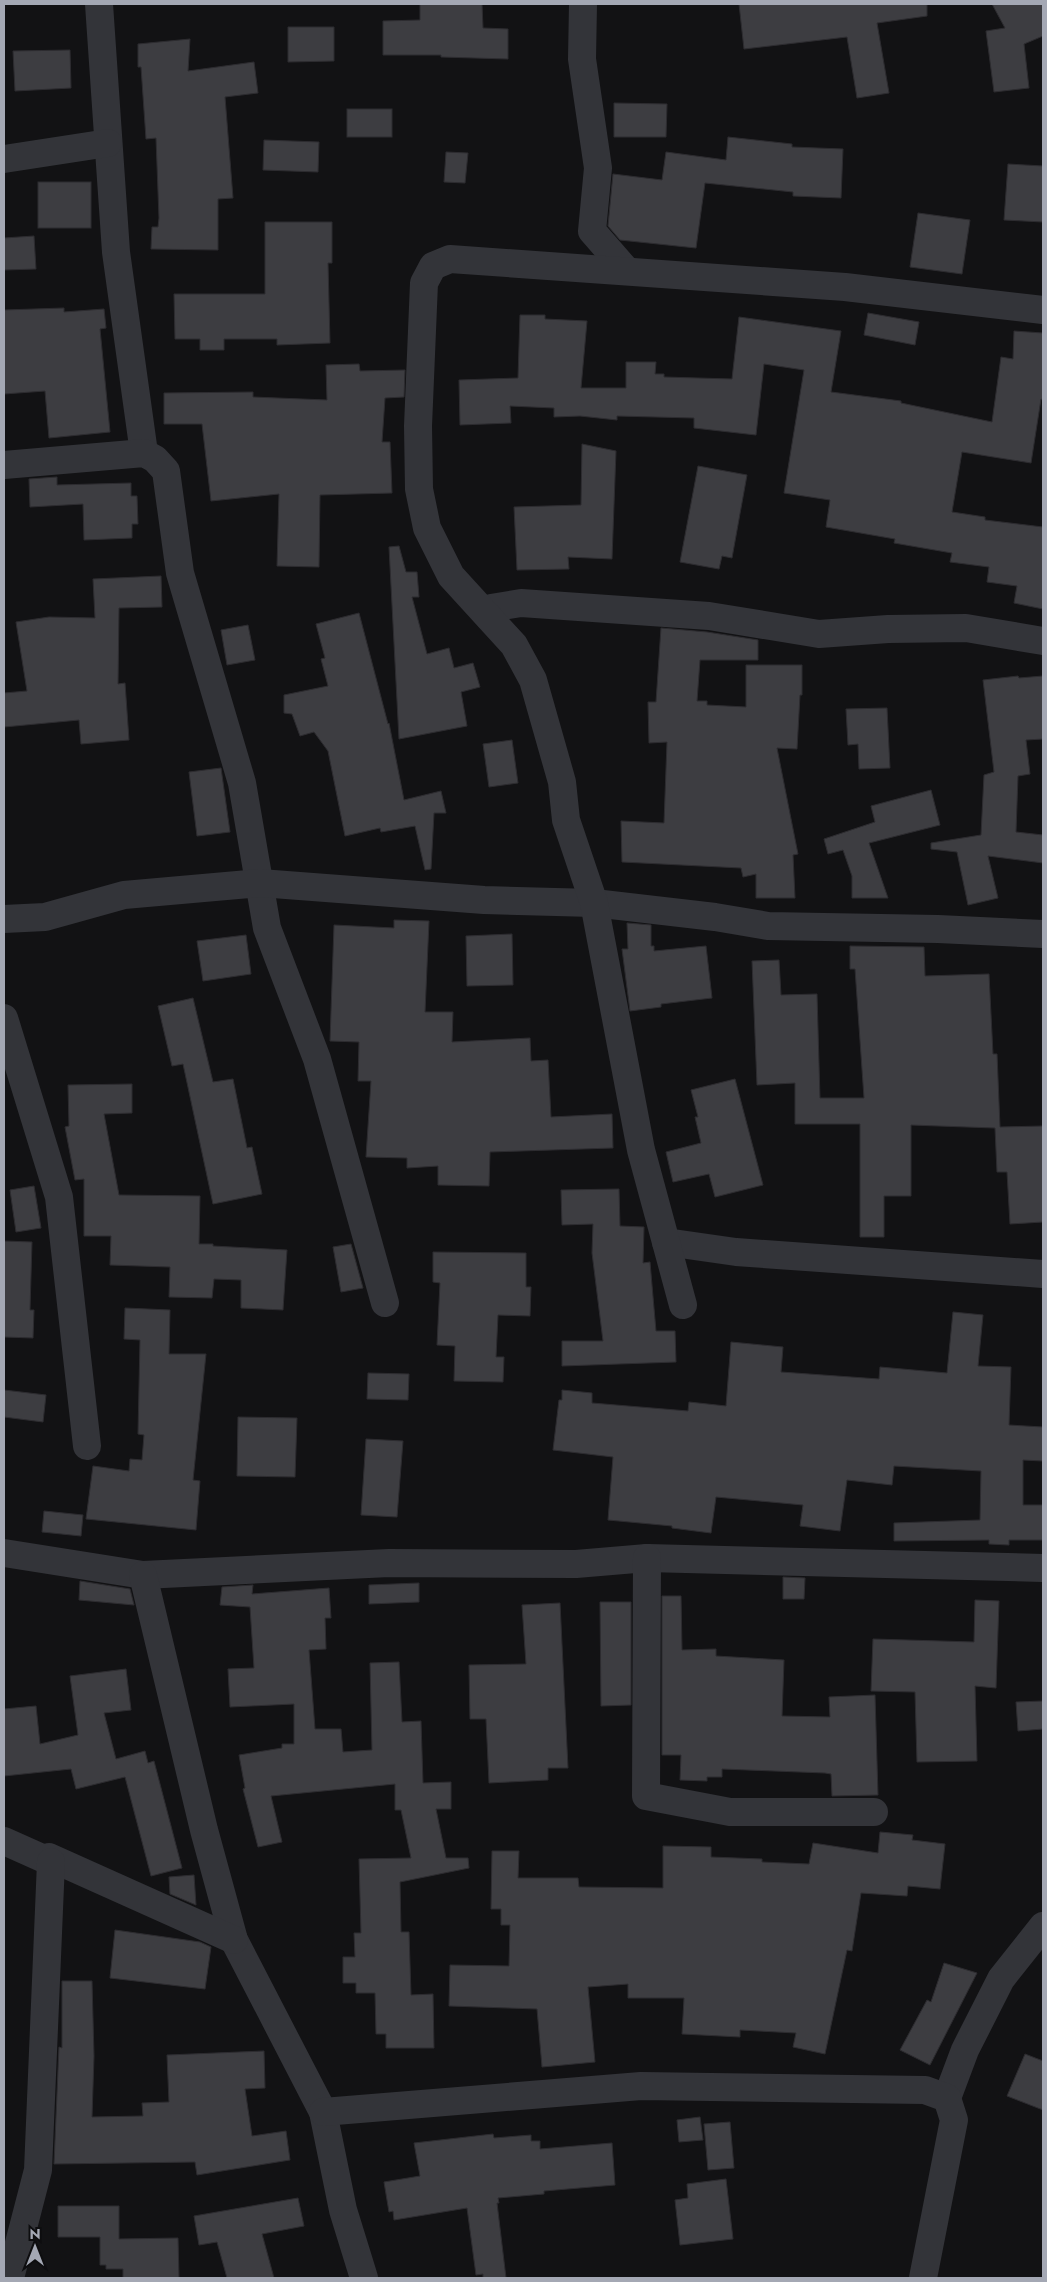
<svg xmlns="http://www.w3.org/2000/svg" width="1047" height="2282" font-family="Jost,sans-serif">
<rect width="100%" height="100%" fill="#121214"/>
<g fill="#3d3d41" stroke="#2d2c30">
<polygon points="420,4 482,4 483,28 508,29 508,59 441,57 441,55 383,55 383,21 420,20"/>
<polygon points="739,4 927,4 927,16 877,23 889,93 857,98 847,37 744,49"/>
<polygon points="992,4 1043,4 1043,36 1024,44 1029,88 994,92 986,31 1005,28"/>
<polygon points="288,27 334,27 334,61 288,62"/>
<polygon points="190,39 188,71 254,62 258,93 225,97 233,198 218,199 218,250 151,249 152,227 158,227 159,218 156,138 146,139 141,67 138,67 138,44"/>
<polygon points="70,50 71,88 15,91 13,51"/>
<polygon points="614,103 667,104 666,137 614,137"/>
<rect x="347" y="109" width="45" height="28"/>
<polygon points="728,137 792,144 792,147 843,149 841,198 793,196 793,192 705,183 696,248 620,240 608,226 613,174 662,180 666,152 726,160"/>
<polygon points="264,140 319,142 318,172 263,170"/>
<polygon points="446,152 468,153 465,183 444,182"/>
<polygon points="1008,164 1043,166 1043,222 1004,220"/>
<rect x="38" y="182" width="53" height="46"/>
<polygon points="918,213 970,220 962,274 910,267"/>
<polygon points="265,222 332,222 332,263 328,263 330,343 277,345 277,339 224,339 224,350 200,350 200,339 175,339 174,294 265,294"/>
<polygon points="34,236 36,269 4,270 4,238"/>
<polygon points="64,308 64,312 104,309 106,328 100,329 110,432 49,438 45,391 4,394 4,310"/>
<polygon points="868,313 919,322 915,345 864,335"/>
<polygon points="520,315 545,315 545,319 587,321 581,388 626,388 626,362 656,362 655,374 664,374 664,377 732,379 739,317 841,331 831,392 901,401 901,403 992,422 1001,357 1013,359 1014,331 1043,333 1043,400 1041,399 1031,463 962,452 952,512 985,517 985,520 1043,527 1043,609 1014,603 1017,586 987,582 989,567 950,562 952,553 894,543 895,539 826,527 830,500 784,493 804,370 764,364 756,435 694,428 694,418 617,416 617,420 580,416 554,417 554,408 510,406 511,423 460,425 459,380 518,378"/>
<polygon points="359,364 360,371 405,370 404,397 385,398 382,442 390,442 392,493 320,495 319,567 277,566 279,494 211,501 202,424 164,424 164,393 253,392 253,397 327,400 326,365"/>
<polygon points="582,444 616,451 612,559 568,557 569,569 517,570 514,507 581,505"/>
<polygon points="698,466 747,475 732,558 722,556 719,569 680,562"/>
<polygon points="57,477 57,485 131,483 131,496 137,496 138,524 132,524 132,538 84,540 83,504 30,507 29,479"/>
<polygon points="399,546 406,572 417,572 419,597 412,597 427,654 449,648 454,668 473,663 480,687 461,692 467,726 399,739 389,547"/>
<polygon points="161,576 162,607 119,608 118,684 125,683 129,740 81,744 79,720 4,727 4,693 27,691 16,622 49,617 95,618 93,579"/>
<polygon points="359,613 388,724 389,723 404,800 441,791 446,813 434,813 431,869 425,870 415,826 381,832 380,828 345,836 328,751 314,732 300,736 292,714 284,713 284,695 328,686 321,659 325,658 316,624"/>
<polygon points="248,625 255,660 227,665 221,630"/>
<polygon points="661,628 707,632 758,640 758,660 700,660 697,701 707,701 707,705 746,707 746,665 802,665 802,695 800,695 797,749 777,748 798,854 793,855 795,898 756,898 756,874 743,877 741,868 622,862 621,821 664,823 667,742 649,743 648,702 656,702"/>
<polygon points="1018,676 1019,678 1043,676 1043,739 1026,740 1030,774 1018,776 1016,832 1043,835 1043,863 988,856 998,898 968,905 957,852 931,849 931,843 981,835 984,775 994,772 983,680"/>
<polygon points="887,708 890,768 859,769 858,744 848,745 846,709"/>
<polygon points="512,740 518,783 489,787 483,744"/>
<polygon points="221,768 230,832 197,836 189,772"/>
<polygon points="931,790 940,825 869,843 888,898 852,898 852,876 843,850 828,854 824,839 875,822 871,806"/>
<polygon points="394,920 429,921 425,1012 453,1012 452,1042 530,1038 531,1061 548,1060 551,1117 612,1114 613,1148 490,1152 489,1186 438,1185 438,1166 407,1168 407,1158 366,1157 371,1081 358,1081 359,1042 330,1041 334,925 394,928"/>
<polygon points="627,923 651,925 651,946 654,946 654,951 706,946 712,998 661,1004 661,1007 630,1011 622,949 628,949"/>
<polygon points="512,934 513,985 467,986 466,936"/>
<polygon points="246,935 251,974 203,981 197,941"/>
<polygon points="850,946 924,947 925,976 989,974 993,1054 997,1054 1000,1127 1043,1126 1043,1222 1010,1224 1007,1172 997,1172 995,1128 911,1125 911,1196 884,1196 884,1237 860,1237 860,1124 795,1124 795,1083 757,1085 752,961 779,960 781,995 817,994 820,1098 864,1098 855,969 850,969"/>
<polygon points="193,998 213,1082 233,1079 247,1148 252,1147 262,1194 213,1204 183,1064 172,1066 158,1006"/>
<polygon points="735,1079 763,1185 715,1197 709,1174 673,1182 666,1152 701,1143 695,1117 698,1117 691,1090"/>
<polygon points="132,1084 132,1113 104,1114 119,1195 200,1196 199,1244 213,1244 213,1246 287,1250 283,1310 241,1308 241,1280 214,1279 212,1298 169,1297 170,1267 110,1265 111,1236 84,1236 84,1179 75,1180 65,1127 69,1126 68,1085"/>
<polygon points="34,1186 41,1228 16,1232 10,1190"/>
<polygon points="619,1189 620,1226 644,1227 643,1263 650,1262 656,1331 675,1331 676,1362 562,1366 562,1341 603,1341 592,1253 593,1224 562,1225 561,1190"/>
<polygon points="4,1241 32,1242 30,1310 34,1310 33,1338 4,1337"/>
<polygon points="351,1244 363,1288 341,1292 333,1247"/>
<polygon points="433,1252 526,1253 526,1287 531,1287 530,1316 498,1315 496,1357 504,1357 503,1382 454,1381 455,1346 437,1345 440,1283 433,1282"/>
<polygon points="125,1308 170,1310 169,1354 206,1354 193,1480 200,1481 196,1530 86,1519 93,1466 129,1471 130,1459 142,1460 144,1435 138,1434 140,1340 124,1339"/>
<polygon points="953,1312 983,1315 978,1366 1011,1367 1009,1425 1043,1427 1043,1461 1023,1460 1023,1505 1043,1505 1043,1540 1009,1540 1009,1545 989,1544 989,1540 894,1541 894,1523 980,1520 981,1471 894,1466 892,1485 847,1480 840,1531 800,1526 803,1505 716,1497 711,1533 672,1528 672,1526 608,1520 613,1457 553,1450 559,1400 562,1400 562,1390 592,1393 592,1403 688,1411 689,1402 726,1406 731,1342 783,1347 781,1372 879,1379 880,1367 947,1373"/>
<polygon points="368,1373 409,1374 408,1400 367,1399"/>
<polygon points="4,1390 46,1395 43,1422 4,1417"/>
<polygon points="238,1417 297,1418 295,1477 237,1476"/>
<polygon points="366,1439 403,1441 397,1517 361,1515"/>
<polygon points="44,1511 83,1515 81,1536 42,1532"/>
<polygon points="783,1577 805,1578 804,1599 783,1599"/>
<polygon points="80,1581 130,1589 134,1605 79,1600"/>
<polygon points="419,1583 419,1602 369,1604 369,1585"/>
<polygon points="253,1585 252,1594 329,1588 331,1618 325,1618 326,1649 309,1650 315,1729 341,1729 343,1752 372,1750 370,1663 399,1662 402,1722 421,1721 423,1783 451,1782 451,1809 436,1809 446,1858 468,1858 469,1868 400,1882 401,1932 409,1932 411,1995 433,1994 434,2048 386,2048 386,2034 376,2034 375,1993 356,1993 356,1983 343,1983 343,1957 355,1957 354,1933 361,1933 359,1859 411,1858 401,1810 395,1810 395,1784 271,1796 282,1842 258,1847 243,1789 245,1788 239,1755 282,1748 282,1744 294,1744 294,1704 230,1707 228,1669 254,1668 250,1607 220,1605 222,1587"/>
<polygon points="662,1596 681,1596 682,1650 716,1649 716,1656 784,1660 782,1716 830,1717 829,1697 875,1695 878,1795 832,1796 831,1774 825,1773 722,1769 722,1777 707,1777 707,1781 680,1780 681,1755 662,1755"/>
<polygon points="975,1600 999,1601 996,1688 975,1686 977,1761 917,1762 915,1692 871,1691 873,1639 974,1642"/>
<polygon points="600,1602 631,1602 631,1705 601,1706"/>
<polygon points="560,1603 568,1768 548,1768 548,1780 489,1783 486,1719 470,1719 469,1665 526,1664 522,1605"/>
<polygon points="126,1669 131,1710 104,1713 116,1759 145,1751 148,1763 154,1761 182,1868 151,1876 125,1777 76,1789 71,1769 4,1776 4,1709 36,1706 40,1744 78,1735 70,1676"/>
<polygon points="1043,1701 1043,1729 1018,1731 1016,1702"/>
<polygon points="880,1832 913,1835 912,1840 945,1844 940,1889 908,1886 907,1896 861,1893 852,1951 847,1950 825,2054 793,2047 796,2033 740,2030 740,2037 682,2034 684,1998 628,1998 628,1984 588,1987 595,2062 542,2067 537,2009 449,2006 450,1965 509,1966 510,1925 501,1925 501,1909 491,1909 492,1851 519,1851 518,1878 578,1878 579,1887 663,1888 663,1846 711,1847 711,1857 762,1859 762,1862 809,1864 813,1843 878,1853"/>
<polygon points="194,1875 196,1905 170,1894 169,1877"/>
<polygon points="115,1930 200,1942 211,1947 205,1989 110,1978"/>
<polygon points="944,1963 977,1973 930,2065 900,2050 927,2000 931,2002"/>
<polygon points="62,1981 92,1981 94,2056 92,2117 143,2116 142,2103 169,2102 167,2055 264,2051 265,2088 245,2089 252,2136 286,2131 290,2160 197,2175 195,2162 54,2164 59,2047 62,2048"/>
<polygon points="1025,2054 1043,2061 1043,2110 1007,2096"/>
<polygon points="700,2117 703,2140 679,2142 677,2120"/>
<polygon points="730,2122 734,2168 708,2170 704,2124"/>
<polygon points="493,2134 494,2138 531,2135 531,2141 540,2141 540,2149 612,2143 615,2185 544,2191 544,2194 498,2198 499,2203 497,2203 506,2278 483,2278 483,2274 476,2275 467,2208 394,2220 393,2211 389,2212 384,2182 420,2176 414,2143"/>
<polygon points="726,2179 733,2239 680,2245 675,2200 688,2198 687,2184"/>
<polygon points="298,2198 304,2226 262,2234 274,2278 227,2278 217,2242 199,2245 194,2216"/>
<polygon points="58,2206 119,2206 119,2239 178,2238 179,2278 123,2278 123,2269 106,2269 106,2265 100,2265 100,2237 58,2237"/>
</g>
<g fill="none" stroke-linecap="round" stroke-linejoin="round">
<g stroke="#333439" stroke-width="28">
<polyline points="99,4 116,252 144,453"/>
<polyline points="583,4 582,59 598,168 592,231 626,270"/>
<polyline points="4,159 108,143"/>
<polyline points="4,465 144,453 155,459 166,471 180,573 242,783 267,928 317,1059 385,1303"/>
<polyline points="489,617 491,608 521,603 709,616 819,634 888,629 966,628 1043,641"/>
<polyline points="4,919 45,917 124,895 260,883 484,900 594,903 715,917 768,926 938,929 1043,934"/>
<polyline points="4,1018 59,1197 87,1446"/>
<polyline points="666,1242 736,1252 1043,1274"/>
<polyline points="683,1305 641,1150 594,903 566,820 562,782 533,680 514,645 451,576 427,528 419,489 418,426 424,283 433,266 450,259 845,287 1043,310"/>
<polyline points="4,1553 143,1575 389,1563 576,1564 647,1558 1043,1568"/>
<polyline points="647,1558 646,1796 730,1812 874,1812"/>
<polyline points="143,1575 204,1830 234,1940 323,2112 343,2210 364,2278"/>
<polyline points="4,1841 51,1862 49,1857 234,1940"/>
<polyline points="947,2098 965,2050 1001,1979 1043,1926"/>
<polyline points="323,2112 641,2086 925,2090 947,2098 954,2120 923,2278"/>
<polyline points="10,2278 38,2170 51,1862"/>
</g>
</g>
<rect width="1047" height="2282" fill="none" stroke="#a4a8b4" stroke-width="10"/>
<g transform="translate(35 2247)" stroke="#0d0d0f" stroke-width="4" paint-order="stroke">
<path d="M0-4L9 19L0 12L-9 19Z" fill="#a4a8b4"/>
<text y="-8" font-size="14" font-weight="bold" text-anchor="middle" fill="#a4a8b4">N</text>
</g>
</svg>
